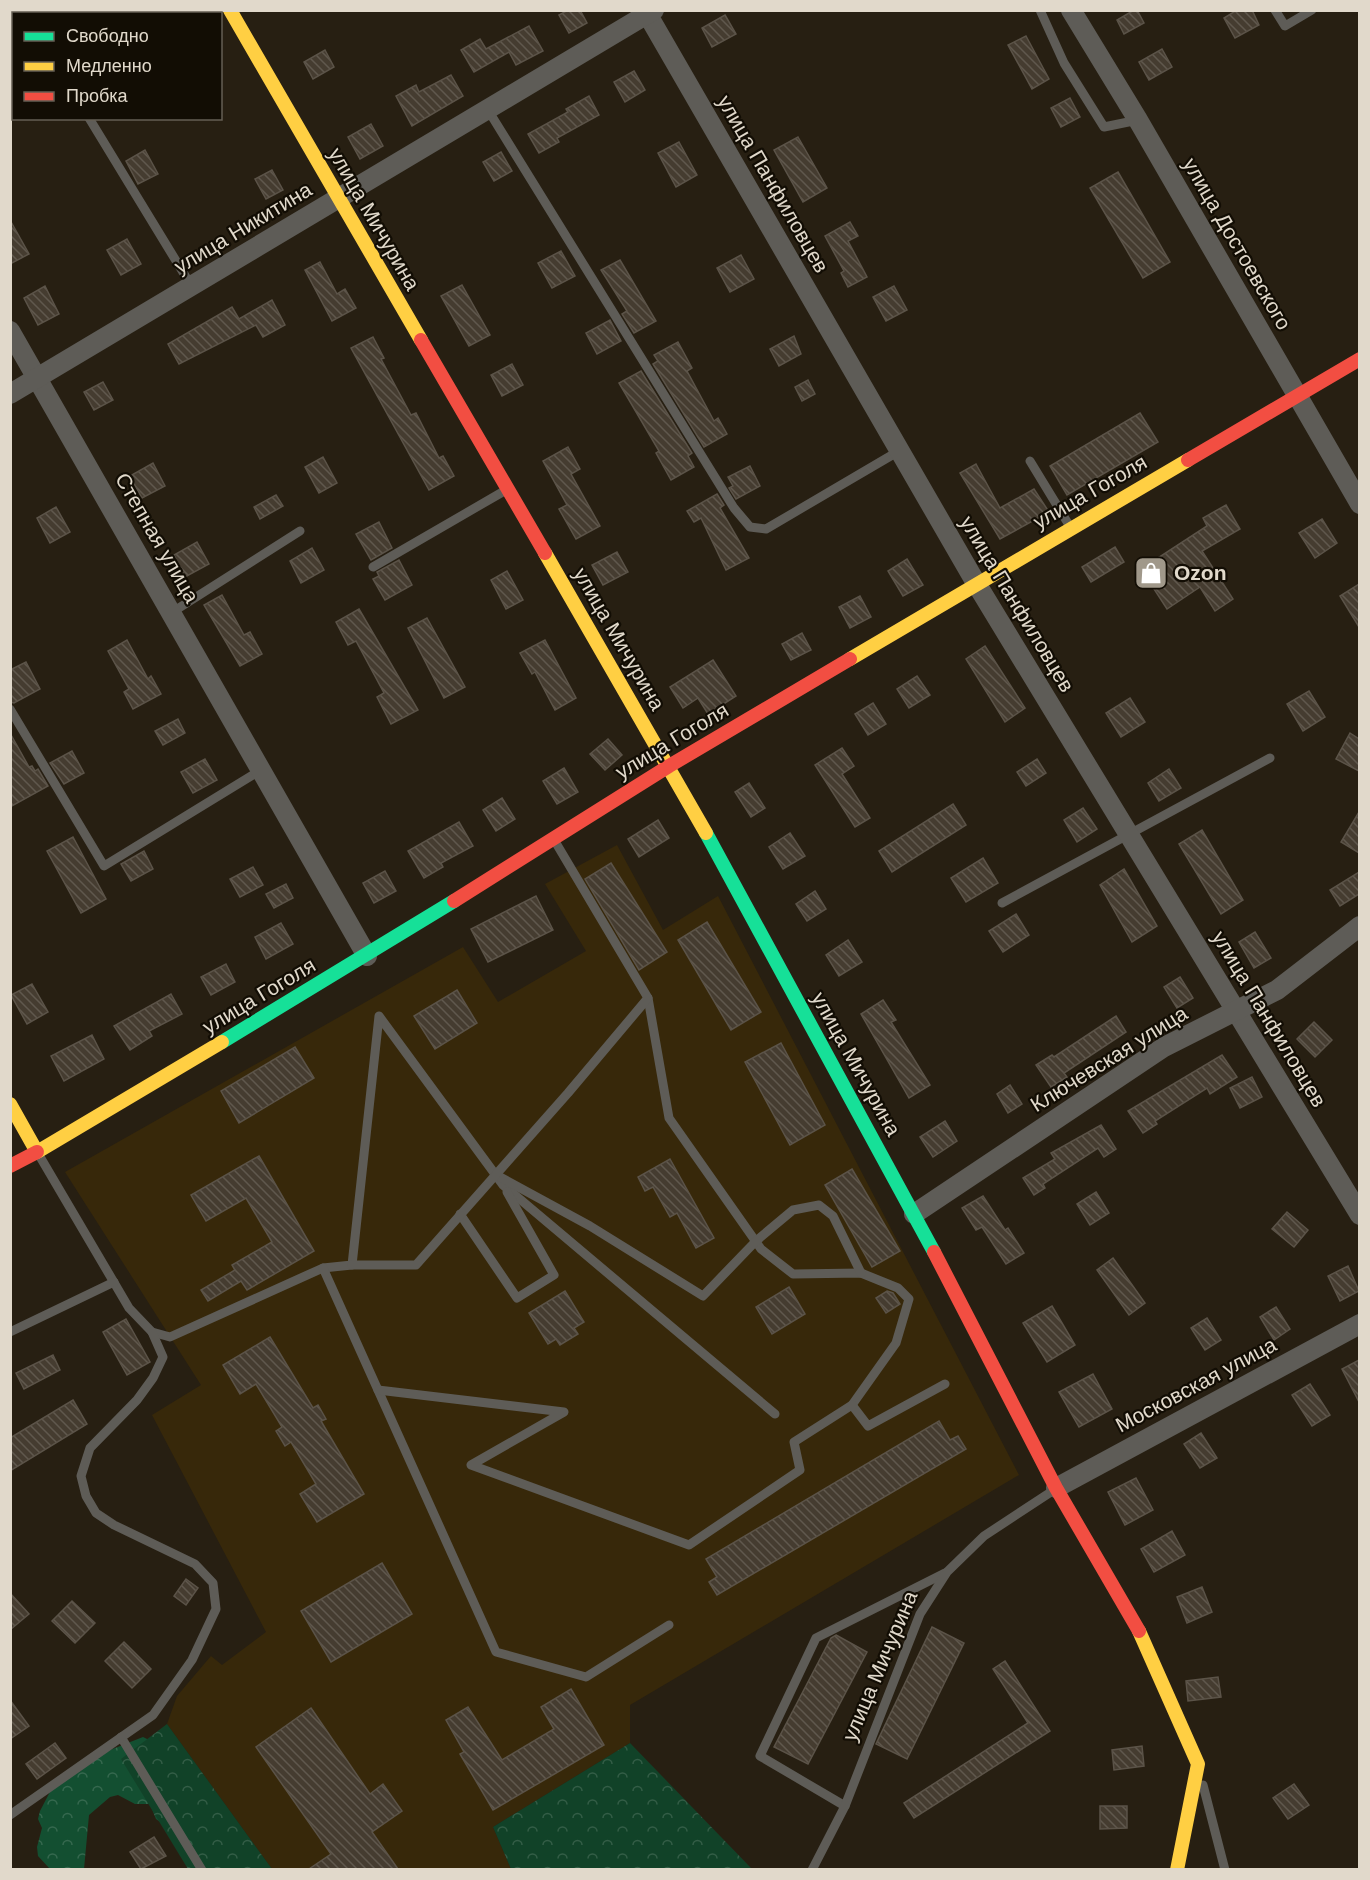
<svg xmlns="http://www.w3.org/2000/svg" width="1370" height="1880" font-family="Helvetica,sans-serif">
<defs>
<pattern id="forest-crowns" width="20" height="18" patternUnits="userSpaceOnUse" patternTransform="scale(1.5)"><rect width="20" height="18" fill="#134f31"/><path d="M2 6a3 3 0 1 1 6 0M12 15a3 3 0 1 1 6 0" fill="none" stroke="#35684e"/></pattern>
<pattern id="park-crowns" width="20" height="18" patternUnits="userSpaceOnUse" patternTransform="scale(1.5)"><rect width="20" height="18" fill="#114228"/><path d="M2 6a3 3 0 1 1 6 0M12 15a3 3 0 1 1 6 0" fill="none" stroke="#335d46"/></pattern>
<pattern id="building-back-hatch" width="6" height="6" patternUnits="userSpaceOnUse" patternTransform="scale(1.5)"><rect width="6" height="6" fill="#453c30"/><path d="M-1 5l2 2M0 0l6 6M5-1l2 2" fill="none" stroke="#60584d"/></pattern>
</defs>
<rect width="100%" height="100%" fill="#271f12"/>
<polygon fill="#37280a" points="617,845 663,930 718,896 1019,1475 630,1705 630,1743 493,1827 511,1869 272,1869 167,1724 177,1696 211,1656 222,1665 266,1632 152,1415 201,1385 65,1172 463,947 498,1002 586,951 545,884"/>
<polygon fill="url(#forest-crowns)" points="143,1737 151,1741 163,1824 156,1819 150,1804 135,1804 118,1795 110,1797 89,1815 84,1869 50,1869 38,1856 37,1847 42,1828 38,1819 40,1811 52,1788 110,1750"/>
<g fill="url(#park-crowns)">
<polygon points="167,1724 272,1869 188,1869 121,1759"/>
<polygon points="630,1743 752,1869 511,1869 493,1827"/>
</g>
<g fill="url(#building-back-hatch)" stroke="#5b5348" stroke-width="1.5">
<polygon points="568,10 580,10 587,23 569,33 559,15"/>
<polygon points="1134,10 1137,10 1144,23 1124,34 1117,20"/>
<polygon points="1237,10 1252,10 1259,25 1235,38 1224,18"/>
<polygon points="725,15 736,34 712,47 702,28"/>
<polygon points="529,26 543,51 516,65 509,52 474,72 461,50 480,39 486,49"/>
<polygon points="1026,36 1049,79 1032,89 1008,45"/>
<polygon points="1162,49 1172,67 1149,80 1139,62"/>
<polygon points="325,50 334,67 313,79 304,62"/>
<polygon points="634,71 645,90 625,102 614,82"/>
<polygon points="451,75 463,96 412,126 396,96 416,85 419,92"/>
<polygon points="589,96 599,115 557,138 559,142 539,153 528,134 568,112 566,109"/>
<polygon points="1070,98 1080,117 1061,127 1051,108"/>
<polygon points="371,124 383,146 360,159 348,137"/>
<polygon points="798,137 827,188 803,202 774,150"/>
<polygon points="679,142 697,175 676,187 658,153"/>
<polygon points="145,150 158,174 138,184 126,161"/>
<polygon points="501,152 512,171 494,181 483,162"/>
<polygon points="272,170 283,190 266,199 255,179"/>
<polygon points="1118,172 1170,262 1143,278 1090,188"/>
<polygon points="10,220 29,254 10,264"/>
<polygon points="850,222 858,236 848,241 867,277 848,287 841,273 844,271 825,236"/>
<polygon points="127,239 141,264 121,275 107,250"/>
<polygon points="561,251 575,276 552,288 538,263"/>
<polygon points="741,255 754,279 730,292 717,268"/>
<polygon points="620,260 656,321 634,333 622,314 627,311 601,270"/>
<polygon points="320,262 337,294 345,289 356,308 332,321 305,270"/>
<polygon points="462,285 490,335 469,346 441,296"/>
<polygon points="45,286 59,314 38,325 24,298"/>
<polygon points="894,286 907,310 886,321 873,297"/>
<polygon points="272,300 285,325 263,337 256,325 179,364 168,344 232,307 239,319"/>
<polygon points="610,320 621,341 597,354 586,333"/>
<polygon points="794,336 801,354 779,366 770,349"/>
<polygon points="373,337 384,358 381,359 411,415 416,413 439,458 443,456 454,476 429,490 351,348"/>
<polygon points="678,342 692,368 687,371 714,421 718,418 727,434 704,447 653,364 658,361 654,355"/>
<polygon points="512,364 523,385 502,396 491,375"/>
<polygon points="641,371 692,453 688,456 694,467 671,480 656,453 659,451 619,383"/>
<polygon points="808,380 815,394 802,401 795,387"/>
<polygon points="103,382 113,400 94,410 84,392"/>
<polygon points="1140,413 1158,442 1067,495 1050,466"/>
<polygon points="568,447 580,469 571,474 600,526 576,539 559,509 567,505 543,461"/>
<polygon points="323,457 337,483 319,493 305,467"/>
<polygon points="153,463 165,486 142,498 130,476"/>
<polygon points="976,464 1000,508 1034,489 1049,512 1000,539 960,473"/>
<polygon points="750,466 760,486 736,499 729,488 733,486 728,477"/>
<polygon points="717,494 724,505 720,508 749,558 726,570 701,518 694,522 687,511"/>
<polygon points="276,495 283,506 260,519 254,507"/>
<polygon points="1226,505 1240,529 1202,551 1233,599 1215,611 1200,587 1167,609 1141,569 1207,526 1203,518"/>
<polygon points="56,507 70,532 50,543 37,518"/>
<polygon points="1322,519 1337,543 1315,558 1299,533"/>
<polygon points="379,522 392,548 371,560 356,534"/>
<polygon points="197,542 209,564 185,577 174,555"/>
<polygon points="1115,547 1124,562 1091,582 1082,567"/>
<polygon points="312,548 324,570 301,583 290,561"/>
<polygon points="617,552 628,572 603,585 592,565"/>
<polygon points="907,559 923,585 903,596 888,571"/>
<polygon points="399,560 412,585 385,600 373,579 379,576 377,572"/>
<polygon points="507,571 523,600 506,609 491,580"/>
<polygon points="1359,584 1359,627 1340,596"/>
<polygon points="222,595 244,635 250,632 262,654 240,666 204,605"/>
<polygon points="860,596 871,617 850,628 839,607"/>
<polygon points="359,609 418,710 391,724 377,697 384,693 356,641 348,645 336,622"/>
<polygon points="427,618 465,687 444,698 408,628"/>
<polygon points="802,633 811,650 791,660 782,644"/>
<polygon points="127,640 148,679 151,676 161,694 133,709 124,692 129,689 108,651"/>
<polygon points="545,640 576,698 555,710 535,672 532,674 520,653"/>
<polygon points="985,646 1025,708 1005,722 966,659"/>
<polygon points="713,660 736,696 708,714 698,698 683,708 670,687"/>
<polygon points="26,662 40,689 14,703 10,702 10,670"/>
<polygon points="917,676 930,695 909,708 897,689"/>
<polygon points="1309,691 1325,717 1303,731 1287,704"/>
<polygon points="1130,698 1145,722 1121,737 1106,713"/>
<polygon points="873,703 886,724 868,735 855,714"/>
<polygon points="178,719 185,733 163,745 155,731"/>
<polygon points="10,733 29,767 32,766 35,771 38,769 48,786 10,807"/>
<polygon points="1350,733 1359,739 1359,771 1336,759"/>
<polygon points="608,739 622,755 605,770 590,754"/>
<polygon points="842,748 854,766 842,774 870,818 855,827 815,765"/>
<polygon points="72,751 84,773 64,784 50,763"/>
<polygon points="205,759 217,780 193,793 181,772"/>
<polygon points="1037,759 1046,773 1026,786 1017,772"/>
<polygon points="564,768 578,792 557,804 543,781"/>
<polygon points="1169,769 1181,788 1159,801 1148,783"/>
<polygon points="749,783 765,808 751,817 735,792"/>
<polygon points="502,798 515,819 496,831 483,810"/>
<polygon points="953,804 966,825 892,872 879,851"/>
<polygon points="1083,808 1097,829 1077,842 1064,820"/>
<polygon points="1359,812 1359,853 1341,842"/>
<polygon points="658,820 669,838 639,857 628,839"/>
<polygon points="459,822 473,846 441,863 443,867 424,878 408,851"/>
<polygon points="1202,830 1243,900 1221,914 1179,844"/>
<polygon points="790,833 805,856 783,869 769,847"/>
<polygon points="73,837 106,899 81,913 47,851"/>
<polygon points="144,851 153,869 131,881 121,864"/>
<polygon points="983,858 998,883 966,902 951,878"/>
<polygon points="611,863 667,952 639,970 585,879"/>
<polygon points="253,867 263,885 240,897 230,879"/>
<polygon points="1124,869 1157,926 1132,942 1100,885"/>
<polygon points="385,871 396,891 374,903 363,883"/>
<polygon points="1359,872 1359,894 1340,906 1330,890"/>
<polygon points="286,884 293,898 274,908 266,894"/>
<polygon points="815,891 826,909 807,921 796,904"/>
<polygon points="536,896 553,930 488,962 471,929"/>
<polygon points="1016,914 1029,935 1003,952 989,931"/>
<polygon points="707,922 761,1012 731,1030 678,940"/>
<polygon points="281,923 293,944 266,959 255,937"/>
<polygon points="1255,932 1271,958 1254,968 1239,942"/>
<polygon points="848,940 862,962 839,976 826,955"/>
<polygon points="226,964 235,982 211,995 201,977"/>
<polygon points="1180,977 1193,998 1177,1008 1164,987"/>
<polygon points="32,984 48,1012 27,1024 11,995"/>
<polygon points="457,990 477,1023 435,1049 414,1016"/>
<polygon points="171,994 182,1014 149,1031 152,1036 130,1050 114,1026"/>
<polygon points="883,1000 896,1020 891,1022 930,1085 909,1098 861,1014"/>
<polygon points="1116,1016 1126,1032 1064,1073 1067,1077 1051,1087 1036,1065 1052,1055 1054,1057"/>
<polygon points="1314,1022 1332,1040 1315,1057 1297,1039"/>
<polygon points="92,1035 104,1059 64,1081 51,1056"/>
<polygon points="781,1043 825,1125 790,1145 745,1062"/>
<polygon points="295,1047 314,1078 239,1123 221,1091"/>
<polygon points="1222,1055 1237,1077 1210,1094 1207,1088 1155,1121 1157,1124 1143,1133 1128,1111"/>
<polygon points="1252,1077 1262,1097 1240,1108 1230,1088"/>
<polygon points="1010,1085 1022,1104 1008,1113 997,1094"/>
<polygon points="945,1121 957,1141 933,1157 920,1137"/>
<polygon points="1101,1125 1116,1149 1104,1157 1098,1148 1043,1184 1045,1188 1034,1195 1023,1178 1055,1159 1051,1153"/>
<polygon points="259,1156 314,1251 247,1290 241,1281 208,1301 201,1290 235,1270 232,1265 272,1242 246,1198 206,1221 191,1195"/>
<polygon points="670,1159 714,1238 696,1248 677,1213 670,1217 653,1187 645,1191 638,1177"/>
<polygon points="852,1169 900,1251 872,1267 825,1185"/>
<polygon points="1096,1192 1109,1213 1090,1225 1077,1204"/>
<polygon points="983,1196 1005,1230 1008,1228 1024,1253 1006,1264 982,1227 976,1230 962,1208"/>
<polygon points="1287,1212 1308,1230 1294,1247 1272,1229"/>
<polygon points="1113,1258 1145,1303 1129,1315 1097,1270"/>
<polygon points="1348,1266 1359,1291 1340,1301 1328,1276"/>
<polygon points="789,1287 805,1314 772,1334 756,1307"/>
<polygon points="565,1291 584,1322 574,1328 578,1334 560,1345 556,1339 548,1344 529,1313"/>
<polygon points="887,1291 893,1293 900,1304 886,1313 876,1298"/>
<polygon points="1052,1306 1075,1345 1047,1362 1023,1323"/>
<polygon points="1276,1307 1290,1329 1274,1340 1260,1317"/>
<polygon points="1207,1318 1221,1340 1205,1350 1191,1328"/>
<polygon points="126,1319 150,1362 127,1375 103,1332"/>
<polygon points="270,1337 313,1408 318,1405 326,1419 321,1421 364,1494 317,1522 300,1494 316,1484 291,1442 285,1446 276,1431 282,1427 256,1384 240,1394 223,1365"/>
<polygon points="53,1355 60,1370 24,1389 16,1373"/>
<polygon points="1359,1360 1359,1402 1342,1369"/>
<polygon points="1093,1374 1112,1409 1079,1427 1059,1392"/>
<polygon points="1310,1384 1330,1415 1312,1426 1292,1395"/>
<polygon points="73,1400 87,1424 10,1471 10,1438"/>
<polygon points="939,1421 950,1440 958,1436 966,1449 717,1595 709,1582 717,1577 706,1559"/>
<polygon points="1201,1433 1217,1458 1200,1468 1184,1444"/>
<polygon points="1136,1478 1153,1510 1125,1525 1108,1492"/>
<polygon points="1172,1531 1185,1555 1154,1572 1141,1549"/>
<polygon points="382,1563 412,1614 331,1662 301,1611"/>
<polygon points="186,1579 198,1588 186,1605 174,1596"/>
<polygon points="1202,1587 1212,1612 1187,1623 1177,1597"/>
<polygon points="10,1593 29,1614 10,1630"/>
<polygon points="72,1601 95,1623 75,1643 52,1621"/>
<polygon points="932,1627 964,1643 907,1759 876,1744"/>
<polygon points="836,1635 867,1652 808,1764 774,1747 831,1638"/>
<polygon points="124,1642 151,1669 132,1688 105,1661"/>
<polygon points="1005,1661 1050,1731 914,1818 904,1803 1028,1723 993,1669"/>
<polygon points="1218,1677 1221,1697 1188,1701 1186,1681"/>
<polygon points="571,1689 604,1745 493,1810 460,1754 464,1752 446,1720 468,1707 502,1760 554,1729 541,1707"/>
<polygon points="10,1700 29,1726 10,1739"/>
<polygon points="311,1708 370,1794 383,1784 402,1811 372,1832 398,1869 309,1869 331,1854 256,1747"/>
<polygon points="55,1743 66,1758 37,1779 26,1764"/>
<polygon points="1142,1746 1144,1766 1114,1770 1112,1750"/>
<polygon points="1294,1784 1309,1805 1288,1819 1273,1798"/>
<polygon points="1100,1806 1127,1806 1127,1828 1100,1829"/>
<polygon points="154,1837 166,1856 141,1869 130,1852"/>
</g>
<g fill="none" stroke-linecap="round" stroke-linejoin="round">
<g stroke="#5e5c57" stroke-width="9">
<polyline points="28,10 29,14"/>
<polyline points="1040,10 1064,63 1104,127 1138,120"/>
<polyline points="1275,10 1285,26 1312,10"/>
<polyline points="488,110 734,508 750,527 766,529 899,451"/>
<polyline points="89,118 192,287"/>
<polyline points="1030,461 1069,525"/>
<polyline points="373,567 506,490"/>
<polyline points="171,613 300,531"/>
<polyline points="10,709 104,866 261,770"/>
<polyline points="1002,903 1270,758"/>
<polyline points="648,998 669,1118 761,1249 793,1274 861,1273 898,1288 909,1299 896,1343 852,1405"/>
<polyline points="39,1155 129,1308 152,1332 170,1337 323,1268 352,1265 379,1016 503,1185 775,1414"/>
<polyline points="500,1177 590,1226 703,1296 756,1241 793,1210 819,1205 833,1216 861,1273"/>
<polyline points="460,1214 517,1298 554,1275 507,1192"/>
<polyline points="352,1265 416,1265 568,1093 648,998 556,843"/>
<polyline points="323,1268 496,1652 586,1677 669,1625"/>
<polyline points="10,1332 114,1282"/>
<polyline points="378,1390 564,1412 471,1465 689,1545 800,1470 794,1442 852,1405 868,1426 945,1384"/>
<polyline points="121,1737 202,1870"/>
<polyline points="1203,1785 1225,1870"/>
<polyline points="845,1806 760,1756 816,1638 945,1573"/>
<polyline points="10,1815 153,1715 192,1660 216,1609 213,1583 195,1564 114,1525 96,1513 86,1496 81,1476 90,1448 137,1400 153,1378 163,1357 152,1332"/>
<polyline points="812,1870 845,1806 920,1614 947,1572 984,1536 1054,1490"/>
</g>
<g stroke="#5e5c57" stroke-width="20">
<polyline points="645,10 976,583 1360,1215"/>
<polyline points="1071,10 1138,120 1360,504"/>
<polyline points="10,331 367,956"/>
<polyline points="10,394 654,10"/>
<polyline points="914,1214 1164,1047 1277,990 1360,926"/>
<polyline points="1056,1488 1360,1324"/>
</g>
<g stroke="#16e098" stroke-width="14">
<polyline points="706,833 934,1252"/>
<polyline points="222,1042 454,901"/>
</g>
<g stroke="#ffcf43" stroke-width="14">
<polyline points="230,10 421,340"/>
<polyline points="545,553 706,833"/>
<polyline points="850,659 1188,460"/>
<polyline points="10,1104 37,1152 222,1042"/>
<polyline points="1139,1631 1198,1764 1177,1870"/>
</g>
<g stroke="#f24e42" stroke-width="14">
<polyline points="421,340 545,553"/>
<polyline points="1188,460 1360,359"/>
<polyline points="454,901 669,766 850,659"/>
<polyline points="10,1166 37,1152"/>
<polyline points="934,1252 1056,1488 1139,1631"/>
</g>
</g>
<defs>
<g id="shop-square" transform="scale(1.725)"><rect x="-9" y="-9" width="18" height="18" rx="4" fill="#a0988a" stroke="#120d04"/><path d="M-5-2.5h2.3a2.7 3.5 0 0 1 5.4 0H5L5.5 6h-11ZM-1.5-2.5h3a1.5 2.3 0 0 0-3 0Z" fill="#fff"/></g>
</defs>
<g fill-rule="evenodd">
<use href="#shop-square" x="1151" y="573"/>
</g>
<g text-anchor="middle" stroke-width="4.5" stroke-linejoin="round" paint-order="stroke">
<g font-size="21" fill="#e1d9cb" stroke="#120d04">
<text transform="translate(773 184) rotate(60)" y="7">улица Панфиловцев</text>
<text transform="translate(374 219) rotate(60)" y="7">улица Мичурина</text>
<text transform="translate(243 228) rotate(-31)" y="7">улица Никитина</text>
<text transform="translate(1237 244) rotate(60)" y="7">улица Достоевского</text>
<text transform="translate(1090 492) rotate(-30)" y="7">улица Гоголя</text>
<text transform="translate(157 538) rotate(60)" y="7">Степная улица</text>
<text transform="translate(1017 604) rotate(59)" y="7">улица Панфиловцев</text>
<text transform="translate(619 639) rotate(60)" y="7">улица Мичурина</text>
<text transform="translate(672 741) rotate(-31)" y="7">улица Гоголя</text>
<text transform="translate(259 996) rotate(-31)" y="7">улица Гоголя</text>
<text transform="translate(1269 1019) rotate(59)" y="7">улица Панфиловцев</text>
<text transform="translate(1109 1059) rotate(-32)" y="7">Ключевская улица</text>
<text transform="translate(856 1064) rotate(61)" y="7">улица Мичурина</text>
<text transform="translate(1196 1385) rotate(-28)" y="7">Московская улица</text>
<text transform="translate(880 1666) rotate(-67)" y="7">улица Мичурина</text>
</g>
<g font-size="21" font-weight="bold" fill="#e1d9cb" stroke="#120d04" text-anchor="start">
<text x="1174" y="580">Ozon</text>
</g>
</g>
<rect width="1370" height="1880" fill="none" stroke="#e1d9cb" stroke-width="24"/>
<rect x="12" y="12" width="210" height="108" fill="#120d04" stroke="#655f54" stroke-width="1.5"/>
<rect x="24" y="32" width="30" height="9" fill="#16e098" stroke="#655f54" stroke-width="1.5"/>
<text x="66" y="42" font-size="18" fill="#e1d9cb">Свободно</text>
<rect x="24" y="62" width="30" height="9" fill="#ffcf43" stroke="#655f54" stroke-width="1.5"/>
<text x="66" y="72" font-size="18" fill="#e1d9cb">Медленно</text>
<rect x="24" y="92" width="30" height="9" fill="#f24e42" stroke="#655f54" stroke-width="1.5"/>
<text x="66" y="102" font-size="18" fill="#e1d9cb">Пробка</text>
</svg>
